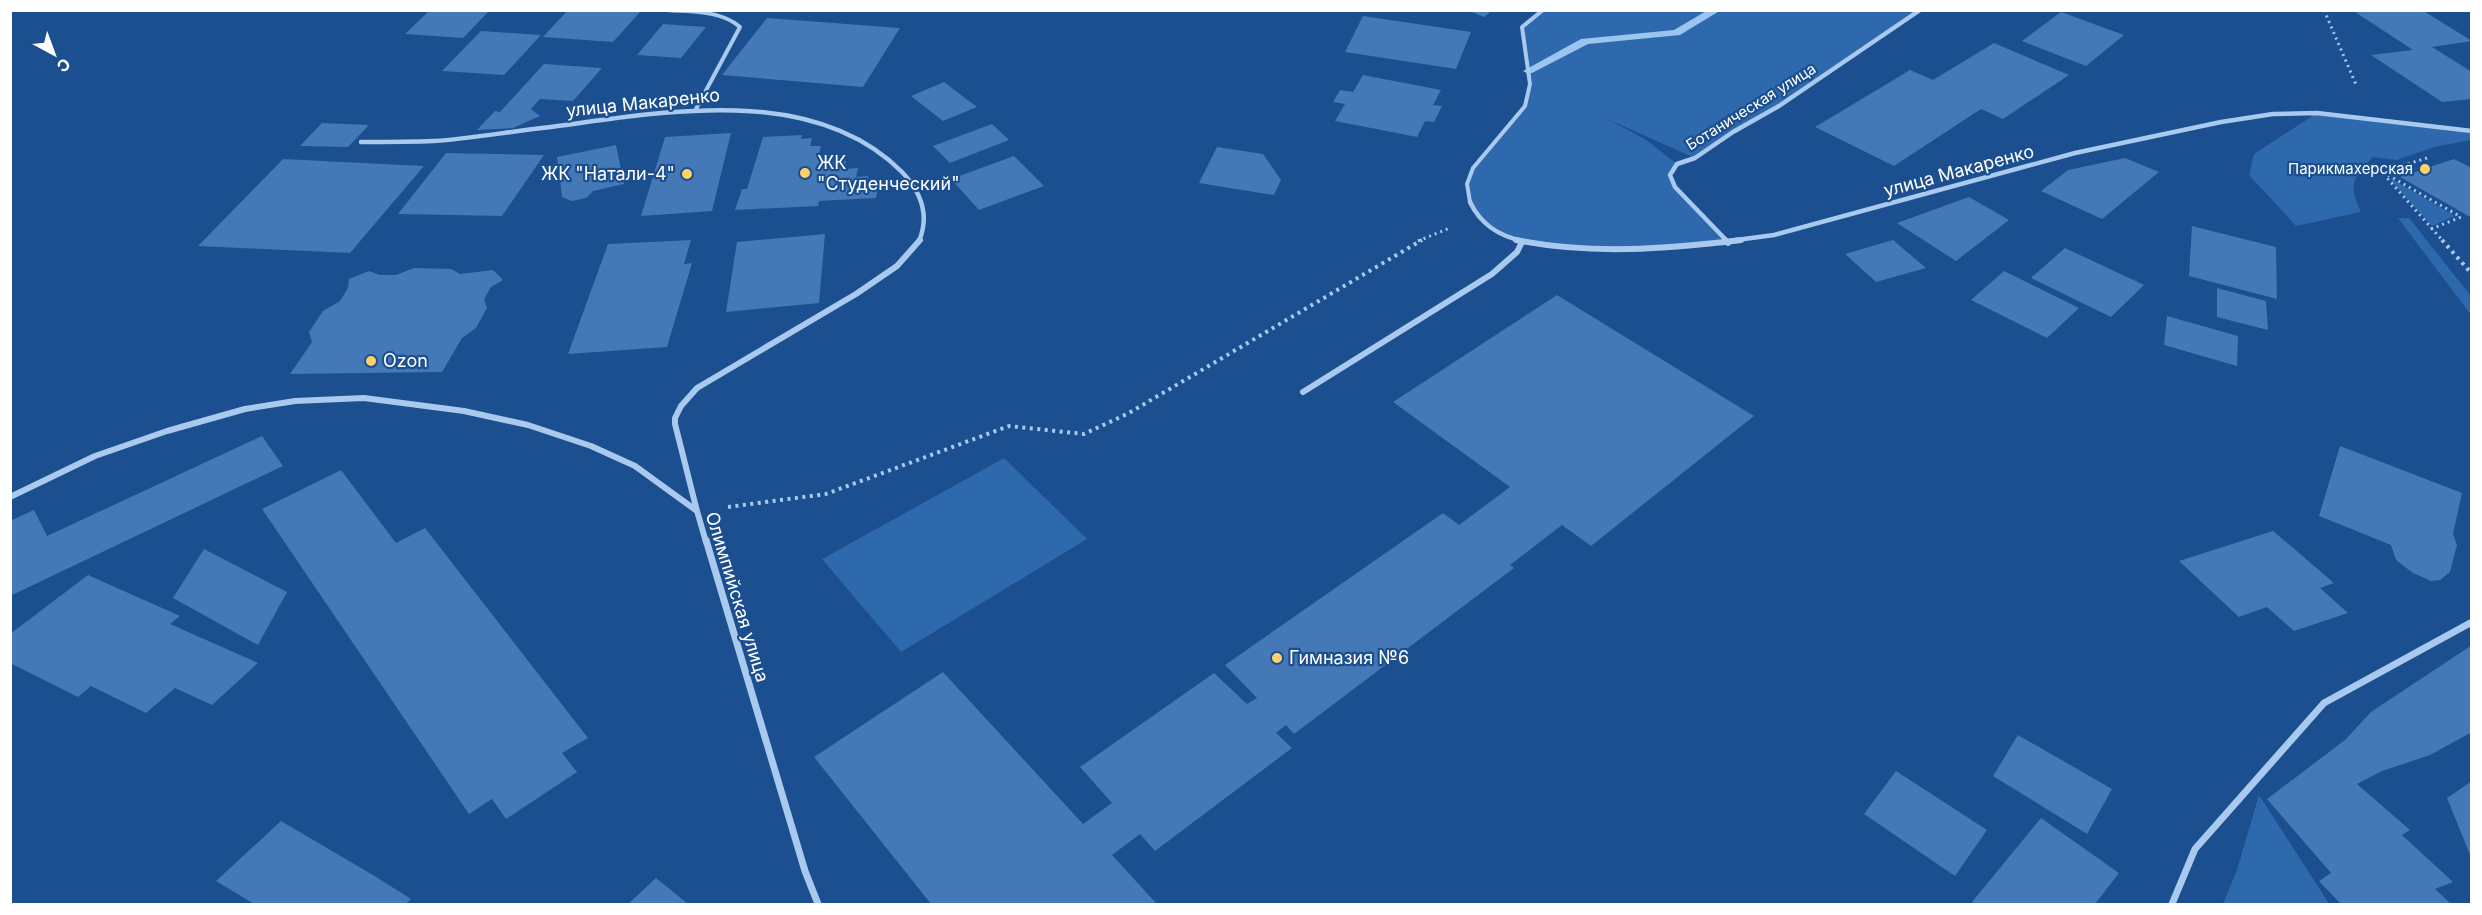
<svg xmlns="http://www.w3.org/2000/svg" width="2482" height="915" font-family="Inter,sans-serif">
<rect width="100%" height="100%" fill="#1b4f8f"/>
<g fill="#2e69ad">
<polygon points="1543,11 1920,11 1903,24 1695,158 1607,119 1645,139 1677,164 1670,175 1675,187 1728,243 1612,249 1522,242 1496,232 1477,218 1470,202 1467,184 1473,168 1525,106 1530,84 1522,27"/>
<path d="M2317,113l154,18v9l-37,7 -37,13 -24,-3c-21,21 -25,29 -12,55l-65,14 -47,-51 5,-21z"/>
<polygon points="2392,179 2455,216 2432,226 2391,181"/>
<polygon points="2398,218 2409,218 2471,296 2471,315"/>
<polygon points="1004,458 1087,539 901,652 822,559"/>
<polygon points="2259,795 2328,902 2327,904 2223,904 2237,870"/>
</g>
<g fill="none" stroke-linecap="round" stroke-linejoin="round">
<polygon fill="#9cc4f0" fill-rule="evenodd" points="1708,10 1721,10 1680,35 1588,44 1532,73 1528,74 1523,71 1581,39 1674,30"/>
</g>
<g fill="#4478b7">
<polygon points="430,10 490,10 463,38 405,34"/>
<polygon points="568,10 614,10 640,12 613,42 543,37"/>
<polygon points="1467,10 1493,10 1484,17"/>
<polygon points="2352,10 2422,10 2472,41 2432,47 2472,72 2472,99 2442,102 2371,55 2413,50"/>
<polygon points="2061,12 2124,35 2086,66 2022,41"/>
<polygon points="1363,16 1471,32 1456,69 1345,52"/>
<polygon points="767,18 900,28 863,87 722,75"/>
<polygon points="663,24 706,27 681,58 637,55"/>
<polygon points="481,31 541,35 504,75 442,71"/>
<polygon points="1994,43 2069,75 2003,119 1981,109 1894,166 1815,127 1910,70 1933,80"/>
<polygon points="544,64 602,68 573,101 540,99 531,109 540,116 513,128 477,130 495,111 500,112"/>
<polygon points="1363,75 1441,90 1433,105 1442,106 1434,122 1425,121 1417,137 1335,121 1345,104 1333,102 1340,90 1353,92"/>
<polygon points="944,82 977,107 943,121 911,96"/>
<polygon points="322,123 369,125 348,147 300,146"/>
<polygon points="992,124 1009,140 950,163 933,146"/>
<polygon points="731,133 712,211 641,216 665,137"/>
<polygon points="802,135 801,139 812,138 810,146 821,146 819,155 834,154 832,162 846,161 845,169 858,168 856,177 868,176 867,187 878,186 876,198 819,201 818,206 735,210 742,189 747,189 763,137"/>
<polygon points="616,145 624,184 593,191 586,198 572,201 562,197 557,157"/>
<polygon points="1217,147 1263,154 1281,180 1274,195 1199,183"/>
<polygon points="446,153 544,155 502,216 398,214"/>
<polygon points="1014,156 1044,186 979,210 951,179"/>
<polygon points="2125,158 2159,172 2102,219 2041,191 2068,170"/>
<polygon points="283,159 424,166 350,253 198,246"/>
<polygon points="2454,159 2472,168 2472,218 2400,177"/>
<polygon points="1969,197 2009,220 1956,261 1897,223"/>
<polygon points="2192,226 2276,247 2277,299 2189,276"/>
<polygon points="825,234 819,303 726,312 737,242"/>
<polygon points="691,240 684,264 692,263 667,347 568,354 608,244"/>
<polygon points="1893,240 1926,268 1876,282 1845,254"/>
<polygon points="2065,248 2144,285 2111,317 2031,278"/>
<polygon points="414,268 451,269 460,274 493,270 503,280 491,287 484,299 487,308 476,328 462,338 442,372 290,374 312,342 309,332 323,311 340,301 348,288 349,279 369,271 380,275 396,275"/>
<polygon points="2004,271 2079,308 2047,338 1971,300"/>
<polygon points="2217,288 2266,301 2268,330 2217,317"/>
<polygon points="1557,295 1754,416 1591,546 1562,525 1510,565 1514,568 1294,734 1286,725 1276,733 1292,748 1155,851 1140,834 1112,855 1157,904 931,904 814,757 943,672 1083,824 1112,803 1080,767 1214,673 1247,704 1257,698 1225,665 1443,513 1459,525 1510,487 1393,402"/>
<polygon points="2167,316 2238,336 2237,366 2164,345"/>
<polygon points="262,436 283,466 10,596 10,521 34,510 47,536"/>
<polygon points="2340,446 2462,493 2453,534 2457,545 2450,572 2440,580 2431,581 2413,573 2396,560 2391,545 2319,516"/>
<polygon points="341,470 396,543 425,528 588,738 562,753 577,772 506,819 492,799 469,814 262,509"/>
<polygon points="2273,531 2334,583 2320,588 2348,613 2294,631 2267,607 2239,617 2179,561"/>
<polygon points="204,549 287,592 258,645 173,598"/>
<polygon points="88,575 180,616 170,624 258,663 212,705 175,688 146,713 91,686 78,697 10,663 10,634"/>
<polygon points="2472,645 2472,732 2430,755 2382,771 2357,784 2410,830 2402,835 2453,882 2435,889 2451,904 2341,904 2319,881 2331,873 2267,799 2345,740 2371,712"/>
<polygon points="2018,735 2112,789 2087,834 1993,776"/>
<polygon points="1896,771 1987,830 1955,876 1864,814"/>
<polygon points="2472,781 2472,857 2471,857 2447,798"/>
<polygon points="2041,818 2119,873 2095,904 1975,904 1972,902"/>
<polygon points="281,821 373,875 411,899 406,904 254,904 216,881"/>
<polygon points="656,878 688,904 628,904"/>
</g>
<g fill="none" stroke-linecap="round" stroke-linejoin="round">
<g stroke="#a9c9ee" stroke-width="3" stroke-dasharray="2 4" stroke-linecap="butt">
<polyline points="2324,10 2357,87"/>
<polyline points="2427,158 2391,169 2387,178 2443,241"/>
<polyline points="2388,175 2461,217"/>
<polyline points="2431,229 2461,217"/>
<polyline points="1418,241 1450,228"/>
</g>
<g stroke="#a9c9ee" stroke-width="4" stroke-dasharray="3 4.5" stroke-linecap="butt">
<polyline points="2442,240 2472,274"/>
<polyline points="728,507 826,494 1009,426 1084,434 1129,413 1422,240"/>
</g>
<g stroke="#a9c9ee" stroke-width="4">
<path d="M667,10c24,2 54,0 73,17l-44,82"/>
<polyline points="1470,202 1467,184 1473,168 1525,106 1530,84 1522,27 1543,10"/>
</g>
<g stroke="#a9c9ee" stroke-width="4.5">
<path d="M361,142c24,0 48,0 73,-1 35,-2 72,-9 108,-13 113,-14 268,-48 360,44 19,20 28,43 17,69"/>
<path d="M1470,202c11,23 29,34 53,39"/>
<polyline points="1727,241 1675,187 1670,175 1677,164 1695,158 1733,132 1779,106 1920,10"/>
<polyline points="1729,241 1774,235 2075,153 2221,122 2273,114 2317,113 2472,131"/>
</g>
<g stroke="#a9c9ee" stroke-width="6">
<path d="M1516,240c73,15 152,9 225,0"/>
<polyline points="1725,240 1728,243"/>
<polyline points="1303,392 1492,274 1517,252 1522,242"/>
<polyline points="10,497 95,456 167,431 245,409 295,401 364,398 464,411 528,425 591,446 635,466 697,511 706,542"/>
<polyline points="697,511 675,424 675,418 681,406 697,388 856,294 897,266 920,240"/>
</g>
<g stroke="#a9c9ee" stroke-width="7">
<polyline points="706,540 805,871 818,904"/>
<polyline points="2172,904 2195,849 2324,703 2472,622"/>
</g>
</g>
<g fill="#ffd166" stroke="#1b4f8f" stroke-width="2">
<circle cx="2425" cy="169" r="6"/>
<circle cx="805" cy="173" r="6"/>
<circle cx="687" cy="174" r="6"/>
<circle cx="371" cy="361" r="6"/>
<circle cx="1277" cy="658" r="6"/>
</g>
<g text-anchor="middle" stroke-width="4.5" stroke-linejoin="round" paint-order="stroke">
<g font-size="15" fill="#fff" stroke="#1b4f8f">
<text transform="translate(1751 107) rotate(-32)" y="5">Ботаническая улица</text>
</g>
<g font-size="15" fill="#fff" stroke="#1b4f8f" text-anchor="end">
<text x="2413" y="174">Парикмахерская</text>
</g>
<g font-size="18" fill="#fff" stroke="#1b4f8f">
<text transform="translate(643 103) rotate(-6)" y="6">улица Макаренко</text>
<text transform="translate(1959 171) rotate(-15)" y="6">улица Макаренко</text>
<text transform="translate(737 597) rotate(73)" y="6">Олимпийская улица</text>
</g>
<g font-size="18" fill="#fff" stroke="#1b4f8f" text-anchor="start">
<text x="817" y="169">ЖК<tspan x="817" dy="21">"Студенческий"</tspan></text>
<text x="675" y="180" text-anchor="end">ЖК "Натали-4"</text>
<text x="383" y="367">Ozon</text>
<text x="1289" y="664">Гимназия №6</text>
</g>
</g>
<rect width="2482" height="915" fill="none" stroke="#ffffff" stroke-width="24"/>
<g transform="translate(54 54) rotate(139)" stroke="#1b4f8f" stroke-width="4.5" paint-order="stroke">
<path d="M0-4.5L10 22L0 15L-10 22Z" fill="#ffffff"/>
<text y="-9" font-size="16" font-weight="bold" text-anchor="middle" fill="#ffffff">С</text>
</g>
</svg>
